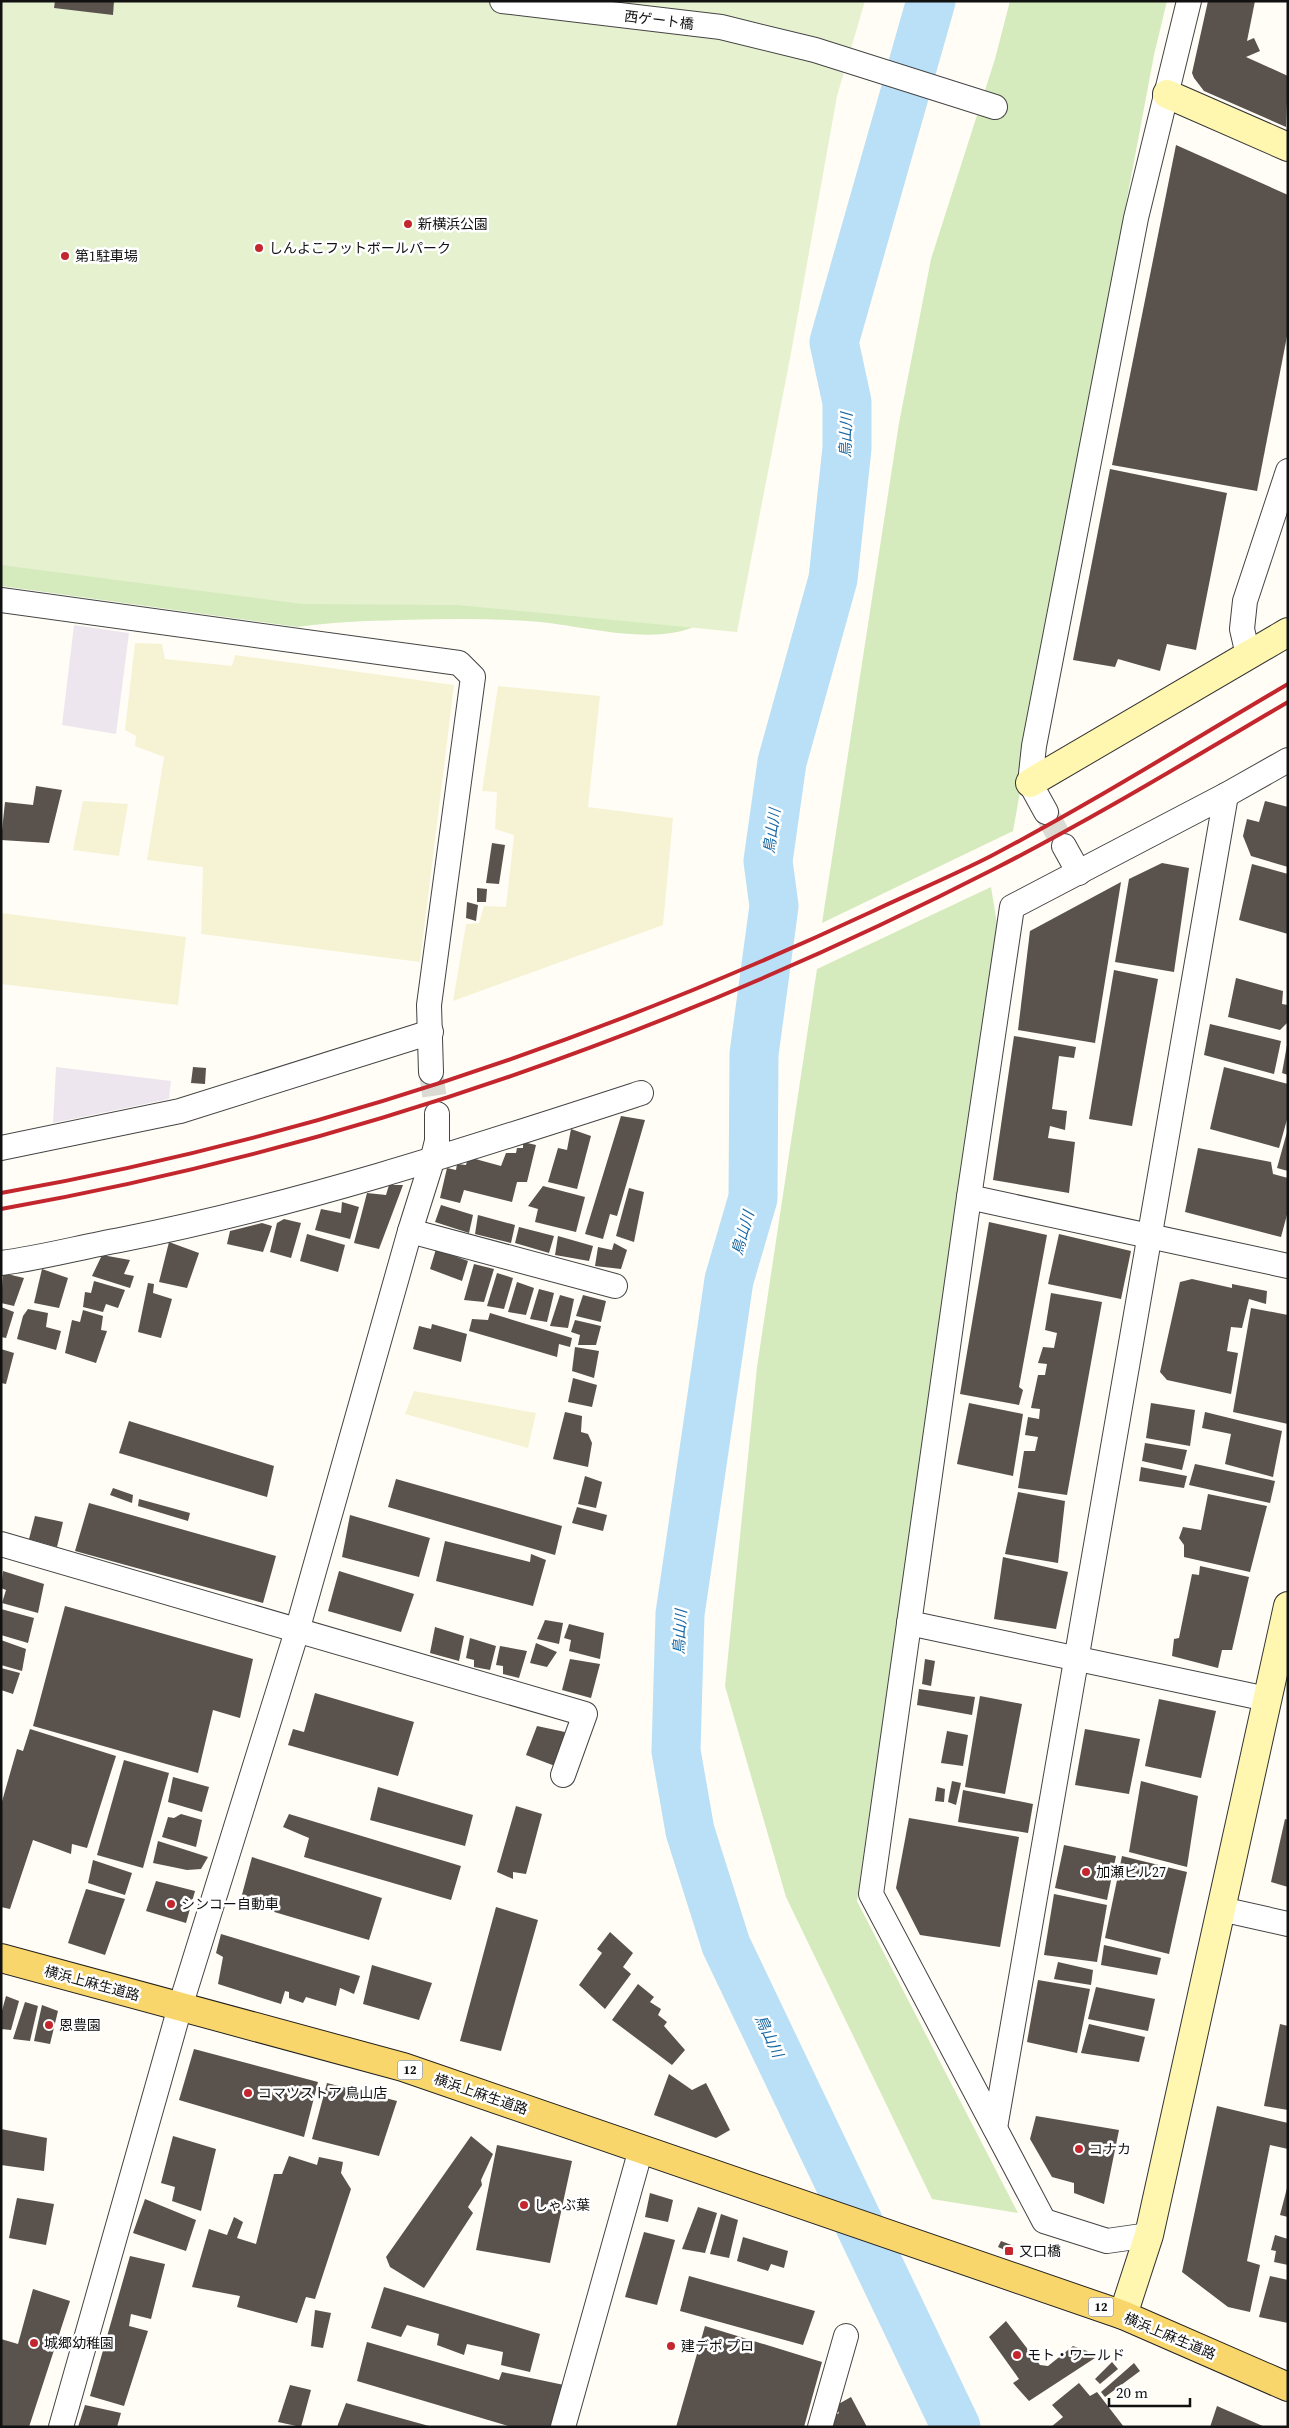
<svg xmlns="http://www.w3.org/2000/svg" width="1289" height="2428" font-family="'Source Serif 4','Noto Sans JP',serif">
<rect width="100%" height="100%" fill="#fffdf5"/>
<g fill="#eee6ef">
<polygon points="74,625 129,633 116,734 62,725"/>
<polygon points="56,1067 171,1081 169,1099 53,1123"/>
</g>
<g fill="#f6f3d4">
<polygon points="135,643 162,644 165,659 232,666 235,655 454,685 420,962 201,934 203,867 147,860 164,757 135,746 136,736 125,730"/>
<polygon points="498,686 600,696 588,807 673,818 663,925 453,1001 466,924 479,923 484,906 506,907 514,835 495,829 497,792 482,791"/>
<polygon points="83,801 128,804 119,856 73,850"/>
<polygon points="1,913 186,937 178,1005 1,984"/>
<polygon points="414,1391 536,1413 528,1448 405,1414"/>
</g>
<g fill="#d5ebbd">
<polygon points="1010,1 1167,1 1154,55 1129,188 1013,831 822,923 899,423 931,259 995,59"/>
<path d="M1,534l697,91c-42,21 -111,2 -157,-3 -47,-4 -94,-3 -141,-2 -34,1 -68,2 -102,7l-297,-41z"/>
<polygon points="991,887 997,924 857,1901 1018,2213 932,2199 786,1897 725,1686 757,1367 817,969"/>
</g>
<polygon fill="#e6f2cf" points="1,1 865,1 837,96 791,353 737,632 458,605 302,604 1,565"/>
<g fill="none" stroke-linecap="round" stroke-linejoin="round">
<polyline stroke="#b9e0f7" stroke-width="49" points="931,1 834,342 847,402 847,448 833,579 782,762 768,861 774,906 754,1054 753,1198 729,1280 680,1614 676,1751 690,1831 726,1945 956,2427"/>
</g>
<g fill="#5a524d">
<polygon points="55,1 114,1 113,15 54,8"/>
<polygon points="1208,1 1255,1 1247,41 1254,38 1260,51 1246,57 1288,76 1286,127 1204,91 1194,78 1192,73"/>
<polygon points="1176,145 1288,195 1288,331 1257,491 1112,465"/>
<polygon points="1110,469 1227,493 1196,650 1167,644 1160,671 1118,659 1115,667 1073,660"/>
<polygon points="36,786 62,790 49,843 1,840 5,802 33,805"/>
<polygon points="1265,801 1288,807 1288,867 1251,856 1243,836 1247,819 1259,822"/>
<polygon points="492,843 505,845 499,884 486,883"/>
<polygon points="1162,863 1189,868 1174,972 1115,962 1129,879"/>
<polygon points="1252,864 1288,874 1288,934 1239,920"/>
<polygon points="1121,882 1095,1043 1018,1030 1030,931"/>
<polygon points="477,888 487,889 486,902 477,902"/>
<polygon points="467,902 478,905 476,921 466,918"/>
<polygon points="1114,970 1158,979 1132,1126 1089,1119"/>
<polygon points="1236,978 1283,991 1282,1004 1288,1005 1288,1022 1280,1030 1228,1017"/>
<polygon points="1210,1024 1281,1041 1274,1074 1204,1055"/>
<polygon points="1014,1036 1076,1047 1074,1058 1059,1056 1052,1109 1067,1111 1065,1130 1050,1126 1048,1138 1075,1142 1069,1193 993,1180"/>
<polygon points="1287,1045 1288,1046 1288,1075 1282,1073"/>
<polygon points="193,1067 206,1068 205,1084 191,1083"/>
<polygon points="1224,1067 1288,1084 1288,1116 1279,1148 1210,1129"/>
<polygon points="621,1116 645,1120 617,1216 610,1214 603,1239 585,1234"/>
<polygon points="571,1129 591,1136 577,1189 548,1182 558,1148 567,1150"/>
<polygon points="1287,1132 1288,1132 1288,1171 1277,1168"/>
<polygon points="523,1142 536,1145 527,1182 517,1182 512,1202 464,1190 460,1203 440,1198 447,1168 456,1170 457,1164 466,1165 468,1157 501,1166 506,1153 516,1153 517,1148 523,1148"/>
<polygon points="1198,1148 1271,1162 1273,1174 1288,1178 1288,1211 1281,1237 1185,1212"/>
<polygon points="389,1185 403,1185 379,1249 354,1243 367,1193 386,1195"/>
<polygon points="543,1186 585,1197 576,1232 535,1222 538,1209 528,1206"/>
<polygon points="629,1188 644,1192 634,1242 616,1236"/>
<polygon points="342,1202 359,1207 350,1239 315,1230 321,1209 341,1213"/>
<polygon points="441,1205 473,1215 469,1233 435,1222"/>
<polygon points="478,1215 515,1225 511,1243 475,1234"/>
<polygon points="284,1219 301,1223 291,1258 270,1252 277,1223"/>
<polygon points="989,1222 1047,1235 1019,1387 1023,1390 1019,1405 960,1394"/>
<polygon points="262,1223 272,1226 263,1252 227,1244 230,1231"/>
<polygon points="519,1227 554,1236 549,1253 515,1243"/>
<polygon points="307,1234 345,1245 338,1272 300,1261"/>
<polygon points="1059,1234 1131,1251 1121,1299 1048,1284"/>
<polygon points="558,1236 593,1246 589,1261 555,1255"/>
<polygon points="169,1242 199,1253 187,1288 159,1282"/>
<polygon points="614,1243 627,1250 621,1269 595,1266 598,1247 612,1250"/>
<polygon points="436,1249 468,1261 462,1281 430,1269"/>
<polygon points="102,1255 130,1260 124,1274 134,1276 130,1288 92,1276"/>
<polygon points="474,1264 494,1269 484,1302 464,1300"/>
<polygon points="42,1269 68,1278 59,1308 34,1303"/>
<polygon points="3,1273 24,1278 14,1306 1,1303"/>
<polygon points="497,1273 513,1278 504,1309 487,1306"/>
<polygon points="1192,1279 1232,1288 1232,1284 1267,1291 1266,1304 1249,1299 1242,1328 1231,1327 1227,1351 1238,1353 1231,1394 1167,1380 1160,1372 1180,1282"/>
<polygon points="94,1281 125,1290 118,1308 106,1304 103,1312 83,1307 85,1292 91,1293"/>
<polygon points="517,1282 534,1288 526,1315 508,1312"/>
<polygon points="148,1283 154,1284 153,1293 172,1299 161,1338 138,1332"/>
<polygon points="539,1289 554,1293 547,1322 530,1319"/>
<polygon points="1051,1293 1102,1302 1067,1495 1018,1488 1024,1451 1035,1451 1038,1437 1025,1435 1028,1417 1039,1419 1040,1409 1031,1408 1038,1375 1045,1375 1047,1364 1038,1363 1043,1347 1054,1348 1057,1333 1045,1330"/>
<polygon points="560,1295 574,1299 568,1328 550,1326"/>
<polygon points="583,1295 606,1301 601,1322 576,1316"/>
<polygon points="1,1307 14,1312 6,1338 1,1337"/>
<polygon points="1251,1308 1288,1315 1288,1424 1233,1412"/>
<polygon points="28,1309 48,1313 46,1327 61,1331 56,1350 17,1339 23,1316"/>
<polygon points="83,1310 103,1316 101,1330 107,1331 96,1363 65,1353 72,1320 80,1322"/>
<polygon points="490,1313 572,1338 570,1347 559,1344 557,1357 469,1331 472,1319 488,1320"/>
<polygon points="575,1320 601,1326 596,1345 578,1345 580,1335 571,1332"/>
<polygon points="432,1324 467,1334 461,1362 413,1349 419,1326 431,1329"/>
<polygon points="575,1347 599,1351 594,1378 572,1371"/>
<polygon points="1,1349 14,1353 6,1384 1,1383"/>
<polygon points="573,1378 597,1385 592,1407 568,1402"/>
<polygon points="969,1403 1023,1414 1013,1476 957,1464"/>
<polygon points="1151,1403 1195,1410 1190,1446 1146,1438"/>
<polygon points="565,1412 582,1416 581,1432 588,1434 592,1443 588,1467 553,1459"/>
<polygon points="1205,1412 1282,1431 1273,1477 1225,1464 1231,1434 1202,1428"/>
<polygon points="129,1421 274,1466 267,1497 119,1453"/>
<polygon points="1145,1443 1187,1450 1182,1470 1142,1461"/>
<polygon points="1195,1464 1275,1481 1270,1503 1189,1485"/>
<polygon points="1141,1467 1187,1476 1184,1488 1139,1481"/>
<polygon points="585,1476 602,1482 596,1508 578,1504"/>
<polygon points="396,1479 562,1526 555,1555 388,1507"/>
<polygon points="113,1488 133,1495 132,1503 110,1495"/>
<polygon points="1018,1492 1065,1501 1058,1563 1005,1554"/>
<polygon points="1208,1494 1267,1506 1250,1572 1184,1557 1184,1545 1179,1538 1183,1527 1201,1530"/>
<polygon points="139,1499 190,1513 188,1521 138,1506"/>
<polygon points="89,1503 276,1556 263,1603 75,1551"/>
<polygon points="577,1507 607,1515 603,1531 572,1523"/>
<polygon points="350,1515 430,1538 419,1577 342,1557"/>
<polygon points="35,1516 63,1522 57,1547 29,1539"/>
<polygon points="445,1541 530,1562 531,1554 546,1560 533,1606 436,1581"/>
<polygon points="1003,1557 1068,1572 1056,1629 994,1619"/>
<polygon points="1200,1566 1249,1577 1232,1650 1222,1650 1218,1668 1172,1656 1174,1639 1179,1638 1192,1574 1199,1575"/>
<polygon points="3,1571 44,1584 38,1613 2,1603 6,1590 1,1588"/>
<polygon points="339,1571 414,1594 401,1632 328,1611"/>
<polygon points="65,1606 253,1659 240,1718 213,1710 198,1773 33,1726"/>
<polygon points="1,1609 34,1618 28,1643 1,1635"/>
<polygon points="545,1620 563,1623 559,1644 537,1639"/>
<polygon points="569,1624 604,1633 600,1659 569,1651 571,1640 564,1638"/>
<polygon points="435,1627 464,1636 459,1661 430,1653"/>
<polygon points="470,1638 496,1646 490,1670 474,1667 474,1660 466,1658"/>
<polygon points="1,1640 26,1649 22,1671 1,1665"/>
<polygon points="536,1643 557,1652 547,1667 530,1663"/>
<polygon points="500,1646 527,1651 519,1678 503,1674 503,1666 496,1665"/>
<polygon points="570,1659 600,1664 591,1698 562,1690"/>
<polygon points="925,1659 935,1661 931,1686 922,1684"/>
<polygon points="1,1668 20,1673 13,1694 1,1690"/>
<polygon points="919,1689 975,1697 972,1715 917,1705"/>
<polygon points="315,1693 414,1722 398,1776 288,1745 293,1729 304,1732"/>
<polygon points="980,1696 1022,1704 1005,1794 965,1787"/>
<polygon points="1159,1699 1216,1711 1201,1778 1145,1766"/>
<polygon points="537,1726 565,1732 555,1766 526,1755"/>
<polygon points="30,1729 116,1756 87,1848 72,1844 71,1854 33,1840 10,1909 1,1907 1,1805 17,1749 23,1751"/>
<polygon points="1085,1729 1140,1739 1129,1794 1075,1785"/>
<polygon points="947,1731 968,1735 963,1766 941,1763"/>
<polygon points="124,1760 169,1773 143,1868 97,1855"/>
<polygon points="173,1777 209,1787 202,1812 168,1802"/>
<polygon points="952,1781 961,1783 956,1805 948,1802"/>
<polygon points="1141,1781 1198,1796 1187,1867 1129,1852"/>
<polygon points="378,1787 473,1815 465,1846 370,1820"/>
<polygon points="937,1787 945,1789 944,1802 935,1801"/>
<polygon points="963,1790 1033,1804 1028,1833 958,1822"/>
<polygon points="516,1806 542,1814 526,1874 513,1872 513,1879 497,1872"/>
<polygon points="181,1814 202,1820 196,1847 162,1837 168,1817 174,1818"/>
<polygon points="289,1814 461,1866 451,1900 304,1857 309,1838 283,1827"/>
<polygon points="909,1818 1019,1837 1000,1947 920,1935 896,1888"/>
<polygon points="1285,1819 1288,1820 1288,1887 1271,1882"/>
<polygon points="158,1841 208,1857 201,1869 187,1870 153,1863"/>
<polygon points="1064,1845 1116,1856 1107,1900 1055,1888"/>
<polygon points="1122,1856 1187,1872 1169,1954 1105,1938"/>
<polygon points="252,1857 382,1898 369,1940 240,1902"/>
<polygon points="93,1860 132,1873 125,1895 88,1883"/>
<polygon points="156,1881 195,1891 186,1923 146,1911"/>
<polygon points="86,1889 125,1899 105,1955 68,1943"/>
<polygon points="1054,1894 1107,1905 1097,1962 1044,1955"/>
<polygon points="496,1907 538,1920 501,2051 460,2041"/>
<polygon points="610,1932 633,1953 623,1967 631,1974 605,2009 579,1985 602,1953 597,1949"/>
<polygon points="221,1934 360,1976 354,1994 340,1988 336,2006 306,1997 303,2003 289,1998 289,1992 285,1991 281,2004 218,1984 223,1957 216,1953"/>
<polygon points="1104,1945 1161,1958 1157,1975 1101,1965"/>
<polygon points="1058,1962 1093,1970 1091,1985 1054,1979"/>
<polygon points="372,1965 432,1983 419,2020 363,2004"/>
<polygon points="1038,1980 1090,1989 1077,2053 1027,2042"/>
<polygon points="638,1984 654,1997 650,2002 661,2009 658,2015 667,2022 664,2026 685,2050 672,2065 612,2020"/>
<polygon points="1096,1987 1155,1999 1148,2031 1088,2019"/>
<polygon points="6,1996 19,2001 11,2030 1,2029 1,2014"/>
<polygon points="25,2002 38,2006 30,2041 13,2039"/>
<polygon points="42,2005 58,2011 50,2044 34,2041"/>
<polygon points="1089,2024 1145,2037 1139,2062 1081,2053"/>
<polygon points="1280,2024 1288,2026 1288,2110 1264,2106"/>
<polygon points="194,2049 318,2082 304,2137 179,2100"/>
<polygon points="669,2074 692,2090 706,2083 730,2130 716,2138 654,2115"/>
<polygon points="327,2083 397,2101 379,2156 312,2139"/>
<polygon points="1217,2106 1288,2123 1288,2149 1270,2145 1247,2261 1260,2265 1250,2312 1228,2307 1182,2272"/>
<polygon points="1036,2116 1119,2130 1104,2204 1074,2193 1074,2183 1052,2177 1030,2139"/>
<polygon points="1,2129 47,2138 44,2171 1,2165"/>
<polygon points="173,2136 216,2149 201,2211 172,2201 175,2187 161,2183"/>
<polygon points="471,2136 493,2154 481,2180 482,2185 468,2207 473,2213 424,2288 390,2267 386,2257"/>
<polygon points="497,2145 572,2161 550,2263 476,2250"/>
<polygon points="289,2156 317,2165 319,2157 343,2162 341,2173 351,2189 315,2299 306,2297 297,2323 237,2307 240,2296 192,2287 209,2229 227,2235 234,2217 243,2222 237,2238 256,2244 274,2174 282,2174"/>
<polygon points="1287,2188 1288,2188 1288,2217 1280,2215"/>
<polygon points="650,2193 673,2200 668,2222 645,2217"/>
<polygon points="17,2198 54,2204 46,2245 9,2238"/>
<polygon points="145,2199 196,2220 186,2251 133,2233"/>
<polygon points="698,2207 717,2213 705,2253 682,2249"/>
<polygon points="721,2214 738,2220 729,2258 710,2254"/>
<polygon points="644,2232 675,2240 657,2305 625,2297"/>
<polygon points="1275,2235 1288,2239 1288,2265 1274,2262 1276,2251 1271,2250"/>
<polygon points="743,2237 788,2251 784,2268 771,2264 768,2271 737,2261"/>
<polygon points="1001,2241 1014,2246 1012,2253 998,2247"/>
<polygon points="130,2256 165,2264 151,2319 131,2314 129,2326 148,2331 124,2406 90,2396"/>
<polygon points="689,2276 815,2311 803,2345 680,2311"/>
<polygon points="1270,2276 1288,2280 1288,2323 1259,2317"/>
<polygon points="384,2287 540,2334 530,2372 501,2365 503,2352 467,2344 464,2355 437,2345 439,2334 407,2325 401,2337 371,2328"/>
<polygon points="33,2289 70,2301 29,2427 1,2427 1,2339 18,2344"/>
<polygon points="315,2310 331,2313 323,2348 311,2346"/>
<polygon points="1006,2321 1040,2365 1048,2366 1073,2346 1087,2351 1095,2358 1029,2401 1013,2383 1019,2379 989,2337"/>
<polygon points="705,2326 822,2362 804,2427 676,2427"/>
<polygon points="367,2342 499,2380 502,2372 564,2385 553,2427 512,2427 357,2381"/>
<polygon points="1112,2362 1118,2369 1100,2384 1095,2379"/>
<polygon points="1134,2363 1140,2371 1105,2397 1101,2392"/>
<polygon points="1079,2383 1090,2396 1097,2392 1124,2427 1051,2427 1063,2417 1052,2405"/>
<polygon points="290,2385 311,2390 301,2427 278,2422"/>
<polygon points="851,2397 867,2427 831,2427 833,2417 839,2413 835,2406"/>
<polygon points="346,2403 429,2426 429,2427 337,2427"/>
<polygon points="85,2405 121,2413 117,2427 78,2427"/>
<polygon points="1217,2406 1265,2427 1210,2427"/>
</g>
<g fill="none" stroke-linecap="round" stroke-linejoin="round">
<g stroke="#dbdad3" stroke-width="24" stroke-dasharray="24 12" stroke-linecap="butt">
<polyline points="1046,812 1064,846"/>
<polyline points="431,1072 437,1114"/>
</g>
<g stroke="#444" stroke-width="26">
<g id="street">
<polyline points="502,1 721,27 815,50 995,107"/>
<polyline points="1,600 459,663 473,677 429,1005 431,1072"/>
<polyline points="1248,655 1242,629 1245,601 1288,471"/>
<polyline points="1046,812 1030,783 1034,746 1136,218 1189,1"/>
<polyline points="1064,846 1079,873"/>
<polyline points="1,1148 180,1111 431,1032"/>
<polyline points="969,1197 1288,1266"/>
<polyline points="410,1231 615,1286"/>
<path d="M1,1263c40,-5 80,-16 119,-23 178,-35 349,-91 521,-147"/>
<polyline points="1,1544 585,1714 563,1775"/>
<polyline points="909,1623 1267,1699"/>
<polyline points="1221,1909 1288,1924"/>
<polyline points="995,2128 1226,795"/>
<polyline points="1149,2235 1107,2241 1044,2221 871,1894 969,1197 1012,907 1226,795 1288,760"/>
<polyline points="61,2427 180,2007 297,1631 410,1231 432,1161 437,1141 437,1114"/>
<polyline points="563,2427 641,2149"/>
<polyline points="820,2427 846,2336"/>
</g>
</g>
<g stroke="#333" stroke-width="30">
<g id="secondary">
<polyline points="1167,94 1288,147"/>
<polyline points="1030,783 1288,632"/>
<polyline points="1123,2315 1149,2235 1288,1606"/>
</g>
</g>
<g stroke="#222" stroke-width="30">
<polyline id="primary" points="1,1958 403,2067 1123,2315 1288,2387"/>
</g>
<use href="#street" stroke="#fff" stroke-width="24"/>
<use href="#secondary" stroke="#fff6b0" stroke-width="28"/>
<use href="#primary" stroke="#f9d66b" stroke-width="28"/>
<g stroke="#c4262e" stroke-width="4">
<path d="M1,1193c301,-53 594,-152 870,-281 40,-19 81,-36 120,-56 101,-53 198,-114 297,-172"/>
<path d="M1,1209c351,-62 679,-179 995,-341 100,-51 195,-109 292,-166"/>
</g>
</g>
<g fill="#c4262e" stroke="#fff" stroke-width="2">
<circle cx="408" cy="224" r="5"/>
<circle cx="259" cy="248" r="5"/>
<circle cx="65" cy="256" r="5"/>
<circle cx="1086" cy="1872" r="5"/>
<circle cx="171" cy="1904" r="5"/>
<circle cx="49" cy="2025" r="5"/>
<circle cx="248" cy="2093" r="5"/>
<circle cx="1079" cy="2149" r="5"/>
<circle cx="524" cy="2205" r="5"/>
<rect x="1004" y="2246" width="10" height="10" rx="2.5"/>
<circle cx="34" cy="2343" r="5"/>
<circle cx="671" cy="2346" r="5"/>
<circle cx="1017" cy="2355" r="5"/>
</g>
<g text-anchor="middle" stroke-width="5" stroke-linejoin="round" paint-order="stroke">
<g fill="#fff" stroke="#585858" stroke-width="1">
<rect x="397.5" y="2060.5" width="25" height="19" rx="4"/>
<rect x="1088.5" y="2297.5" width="25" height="19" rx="4"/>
</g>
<g font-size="12" font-weight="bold" fill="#111">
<text x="410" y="2074">12</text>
<text x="1101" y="2311">12</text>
</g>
<g font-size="14" fill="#111" stroke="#fff">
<text transform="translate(659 20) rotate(7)" y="5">西ゲート橋</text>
<text transform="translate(92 1983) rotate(15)" y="5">横浜上麻生道路</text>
<text transform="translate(481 2094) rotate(19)" y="5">横浜上麻生道路</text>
<text transform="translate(1170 2336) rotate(23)" y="5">横浜上麻生道路</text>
</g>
<g font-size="14" fill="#111" stroke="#fff" text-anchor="start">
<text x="418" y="229">新横浜公園</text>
<text x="269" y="253">しんよこフットボールパーク</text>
<text x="75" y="261">第1駐車場</text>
<text x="1096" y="1877">加瀬ビル27</text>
<text x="181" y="1909">シンコー自動車</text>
<text x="59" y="2030">恩豊園</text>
<text x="258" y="2098">コマツストア 鳥山店</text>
<text x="1089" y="2154">コナカ</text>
<text x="534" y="2210">しゃぶ葉</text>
<text x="1019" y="2256">又口橋</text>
<text x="44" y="2348">城郷幼稚園</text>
<text x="681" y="2351">建デポ プロ</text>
<text x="1027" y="2360">モト・ワールド</text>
</g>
<g font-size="15" font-style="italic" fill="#1768a6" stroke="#fff">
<text transform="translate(846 435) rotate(-88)" y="5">鳥山川</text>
<text transform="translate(772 831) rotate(-82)" y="5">鳥山川</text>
<text transform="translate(743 1233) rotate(-74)" y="5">鳥山川</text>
<text transform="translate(680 1632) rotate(-87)" y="5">鳥山川</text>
<text transform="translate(769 2036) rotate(65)" y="5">鳥山川</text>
</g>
</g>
<rect width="1289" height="2428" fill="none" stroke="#111111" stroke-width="5"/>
<path d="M1109 2398v8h81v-8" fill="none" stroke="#111111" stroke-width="2.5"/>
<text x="1116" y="2398" font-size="15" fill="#111111" stroke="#ffffff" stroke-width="4" paint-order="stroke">20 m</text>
</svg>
